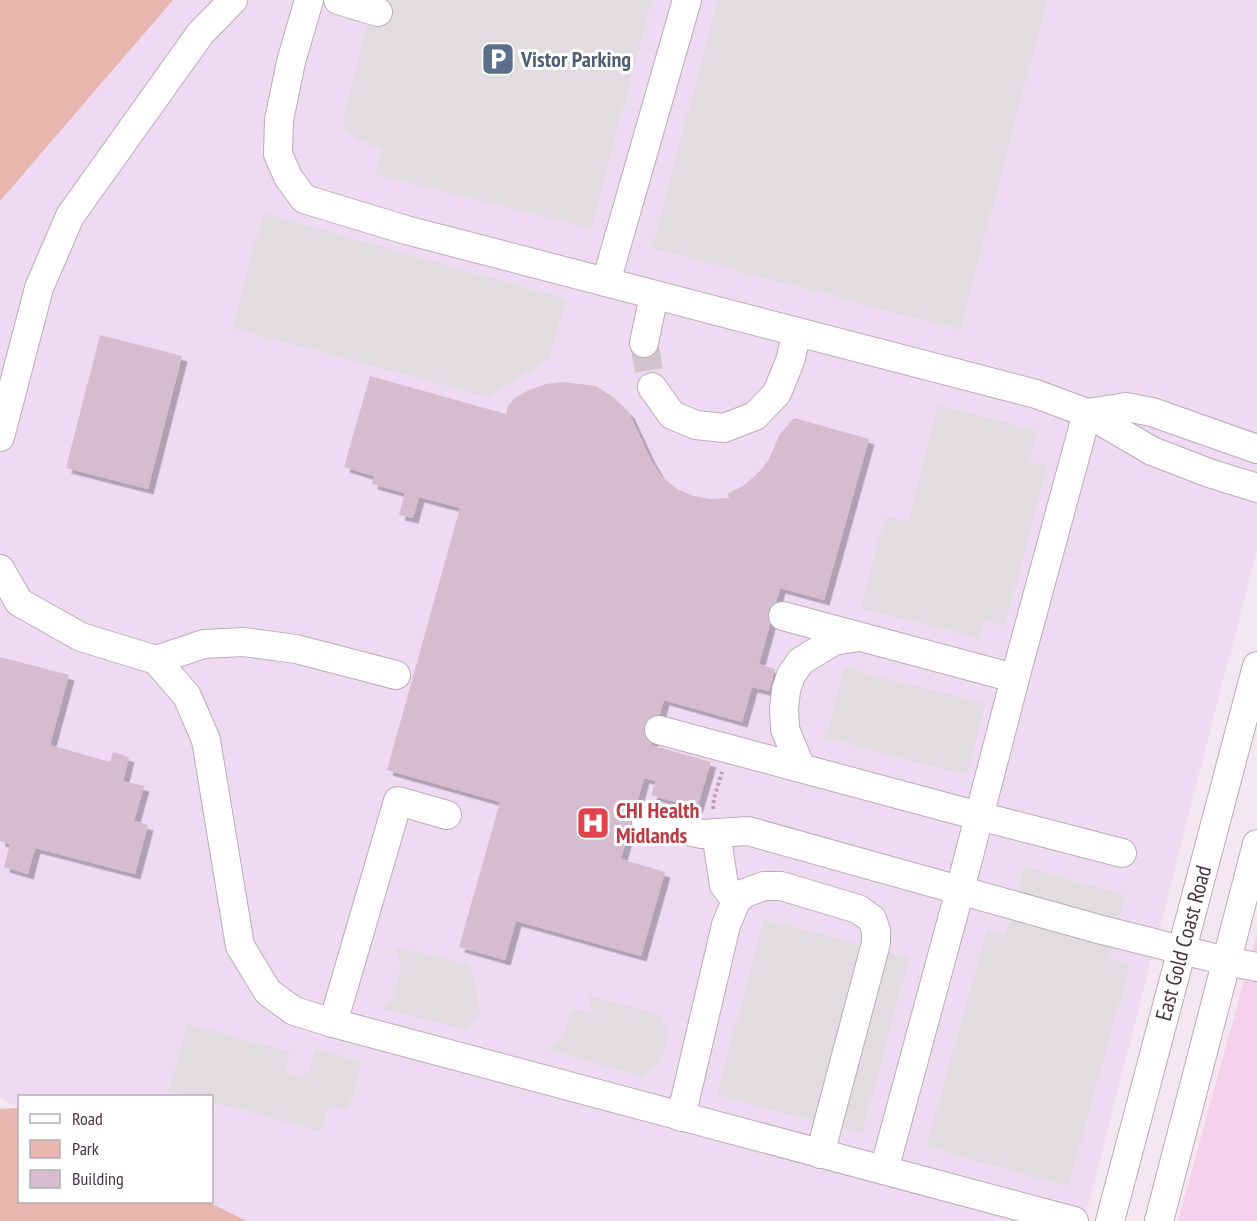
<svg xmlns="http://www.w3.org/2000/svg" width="1257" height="1221" font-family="'PT Sans Narrow',sans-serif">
<defs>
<filter id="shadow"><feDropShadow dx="5.5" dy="5.5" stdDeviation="0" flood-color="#0004"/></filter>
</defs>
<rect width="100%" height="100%" fill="#f4e7ef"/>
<polygon fill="#f6d1ed" points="1257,933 1257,1221 1178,1221"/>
<polygon fill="#efdaf4" points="13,0 1257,0 1257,549 1084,1221 247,1221 208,1202 212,1202 212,1096 20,1096 19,1108 0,1098 0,49"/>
<g fill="#e8b5af">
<polygon points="0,0 173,0 0,201"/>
<polygon points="19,1108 20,1202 208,1202 247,1221 0,1221 0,1109"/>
</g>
<g fill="#e1dce0">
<polygon points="374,0 652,0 591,228 375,174 382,149 363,142 346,131 343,118"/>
<polygon points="718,0 1047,0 960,330 652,248"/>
<polygon points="263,213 566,299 549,359 488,397 233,328"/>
<polygon points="938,405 1037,431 1029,461 1047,466 1005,626 984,620 979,639 861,608 885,517 908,522"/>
<polygon points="844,667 985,704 966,775 826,738"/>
<polygon points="1024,867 1125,895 1108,958 1130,965 1068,1186 926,1147 987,930 1005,935"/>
<polygon points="764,919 909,958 862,1134 717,1095"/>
<polygon points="395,947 470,965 475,983 480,1013 466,1029 381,1008 394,995 401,965"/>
<polygon points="589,996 659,1014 669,1036 660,1063 642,1076 548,1050 562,1037 573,1009 593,1013"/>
<polygon points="187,1024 290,1052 286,1068 289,1073 296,1075 303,1075 309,1072 316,1049 362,1061 348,1111 328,1106 321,1131 212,1102 212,1096 191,1096 169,1091"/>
</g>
<g fill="#d5bcce" filter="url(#shadow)">
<polygon points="100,335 182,356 148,489 66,468"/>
<polygon points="370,376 506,414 508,406 515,398 529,390 546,384 562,382 596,386 613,397 629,413 651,460 661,476 677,489 694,496 711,499 729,498 728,493 743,486 757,474 768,461 780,434 794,418 869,439 824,600 780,588 759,664 775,669 769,691 752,687 742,722 664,700 651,745 711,762 697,808 651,795 656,781 644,778 621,859 665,872 641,956 516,921 505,960 459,947 500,802 387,770 460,508 419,497 413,518 399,515 405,493 372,484 374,476 344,467"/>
<polygon points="0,657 69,675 50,745 110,762 113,752 129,757 123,781 144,786 134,821 148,825 135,874 35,848 28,874 4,867 10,844 0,841"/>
</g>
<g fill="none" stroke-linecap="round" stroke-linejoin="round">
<polyline stroke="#d1c4cc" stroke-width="28" stroke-dasharray="28 14" stroke-linecap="butt" points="644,343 652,387"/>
<g stroke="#bfa9b8" stroke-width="30">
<g id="minor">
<polyline points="309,0 291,62 279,120 278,154 288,177 304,199 406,230 1036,394 1087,413 1152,451 1209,473 1257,488"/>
<polyline points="338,0 378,12"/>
<polyline points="606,282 687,0"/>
<polyline points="644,343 654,295"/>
<polyline points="652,387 672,415 696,425 724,428 755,416 777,393 790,361 797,333"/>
<polyline points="1087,413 1126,407 1152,412 1257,449"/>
<polyline points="0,437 39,288 70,216 200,34 233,0"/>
<polyline points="0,569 19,602 81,637 156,660 187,696 206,740 240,946 268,992 294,1011 333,1023 1074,1221"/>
<polyline points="783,616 1014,678"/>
<polyline points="156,660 204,644 243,642 296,649 396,675"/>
<polyline points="659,730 979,816 1122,853"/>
<polyline points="801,768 785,729 784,709 786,690 791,675 801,661 834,641 859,637"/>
<polyline points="646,822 702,834 748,831 1102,930 1226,961 1257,967"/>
<polyline points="716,833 724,885 736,901"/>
<polyline points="333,1023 398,801 447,815"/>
<polyline points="681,1117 726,925 736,901 745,893 764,886 781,886 858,909 872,919 876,931 876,943 820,1154"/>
<polyline points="884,1170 960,890 1018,667 1087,413"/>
<polyline points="1110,1221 1257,666"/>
<polyline points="1159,1221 1257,844"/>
</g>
</g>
<polyline stroke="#c19ab5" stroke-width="4" stroke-dasharray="3 3" stroke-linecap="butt" points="713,809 714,798 722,772"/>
<use href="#minor" stroke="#fff" stroke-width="28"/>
</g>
<defs>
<g id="parking-square" transform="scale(1.725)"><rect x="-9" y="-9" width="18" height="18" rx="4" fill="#5c6f8a" stroke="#fff"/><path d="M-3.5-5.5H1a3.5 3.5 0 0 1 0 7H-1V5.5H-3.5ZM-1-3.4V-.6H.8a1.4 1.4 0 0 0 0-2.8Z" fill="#fff"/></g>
<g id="hospital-square" transform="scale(1.725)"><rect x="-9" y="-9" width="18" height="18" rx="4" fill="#e0444e" stroke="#fff"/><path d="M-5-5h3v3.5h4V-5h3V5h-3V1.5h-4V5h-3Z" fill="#fff"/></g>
</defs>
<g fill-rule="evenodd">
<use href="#parking-square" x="498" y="59"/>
<use href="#hospital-square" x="593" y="823"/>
</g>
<g text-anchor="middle" stroke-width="6" stroke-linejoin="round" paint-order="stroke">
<g font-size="22" font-weight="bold" fill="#4e5e75" stroke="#fff" text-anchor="start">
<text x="521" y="67">Vistor Parking</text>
</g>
<g font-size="22" font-weight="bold" fill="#be3a42" stroke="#fff" text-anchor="start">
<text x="616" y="818">CHI Health<tspan x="616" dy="25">Midlands</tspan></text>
</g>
<g font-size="22" fill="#473642" stroke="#fff">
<text transform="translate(1183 943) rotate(-75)" y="8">East Gold Coast Road</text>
</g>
</g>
<rect x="18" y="1095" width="195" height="108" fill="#ffffff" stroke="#b5afb3" stroke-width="1.5"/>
<rect x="30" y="1114" width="30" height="9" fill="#ffffff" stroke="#b5afb3" stroke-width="1.5"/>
<text x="72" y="1125" font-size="18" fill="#473642">Road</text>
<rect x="30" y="1140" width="30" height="18" fill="#e8b5af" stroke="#b5afb3" stroke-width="1.5"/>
<text x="72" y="1155" font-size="18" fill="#473642">Park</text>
<rect x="30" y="1170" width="30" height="18" fill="#d5bcce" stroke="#b5afb3" stroke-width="1.5"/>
<text x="72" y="1185" font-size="18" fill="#473642">Building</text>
</svg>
